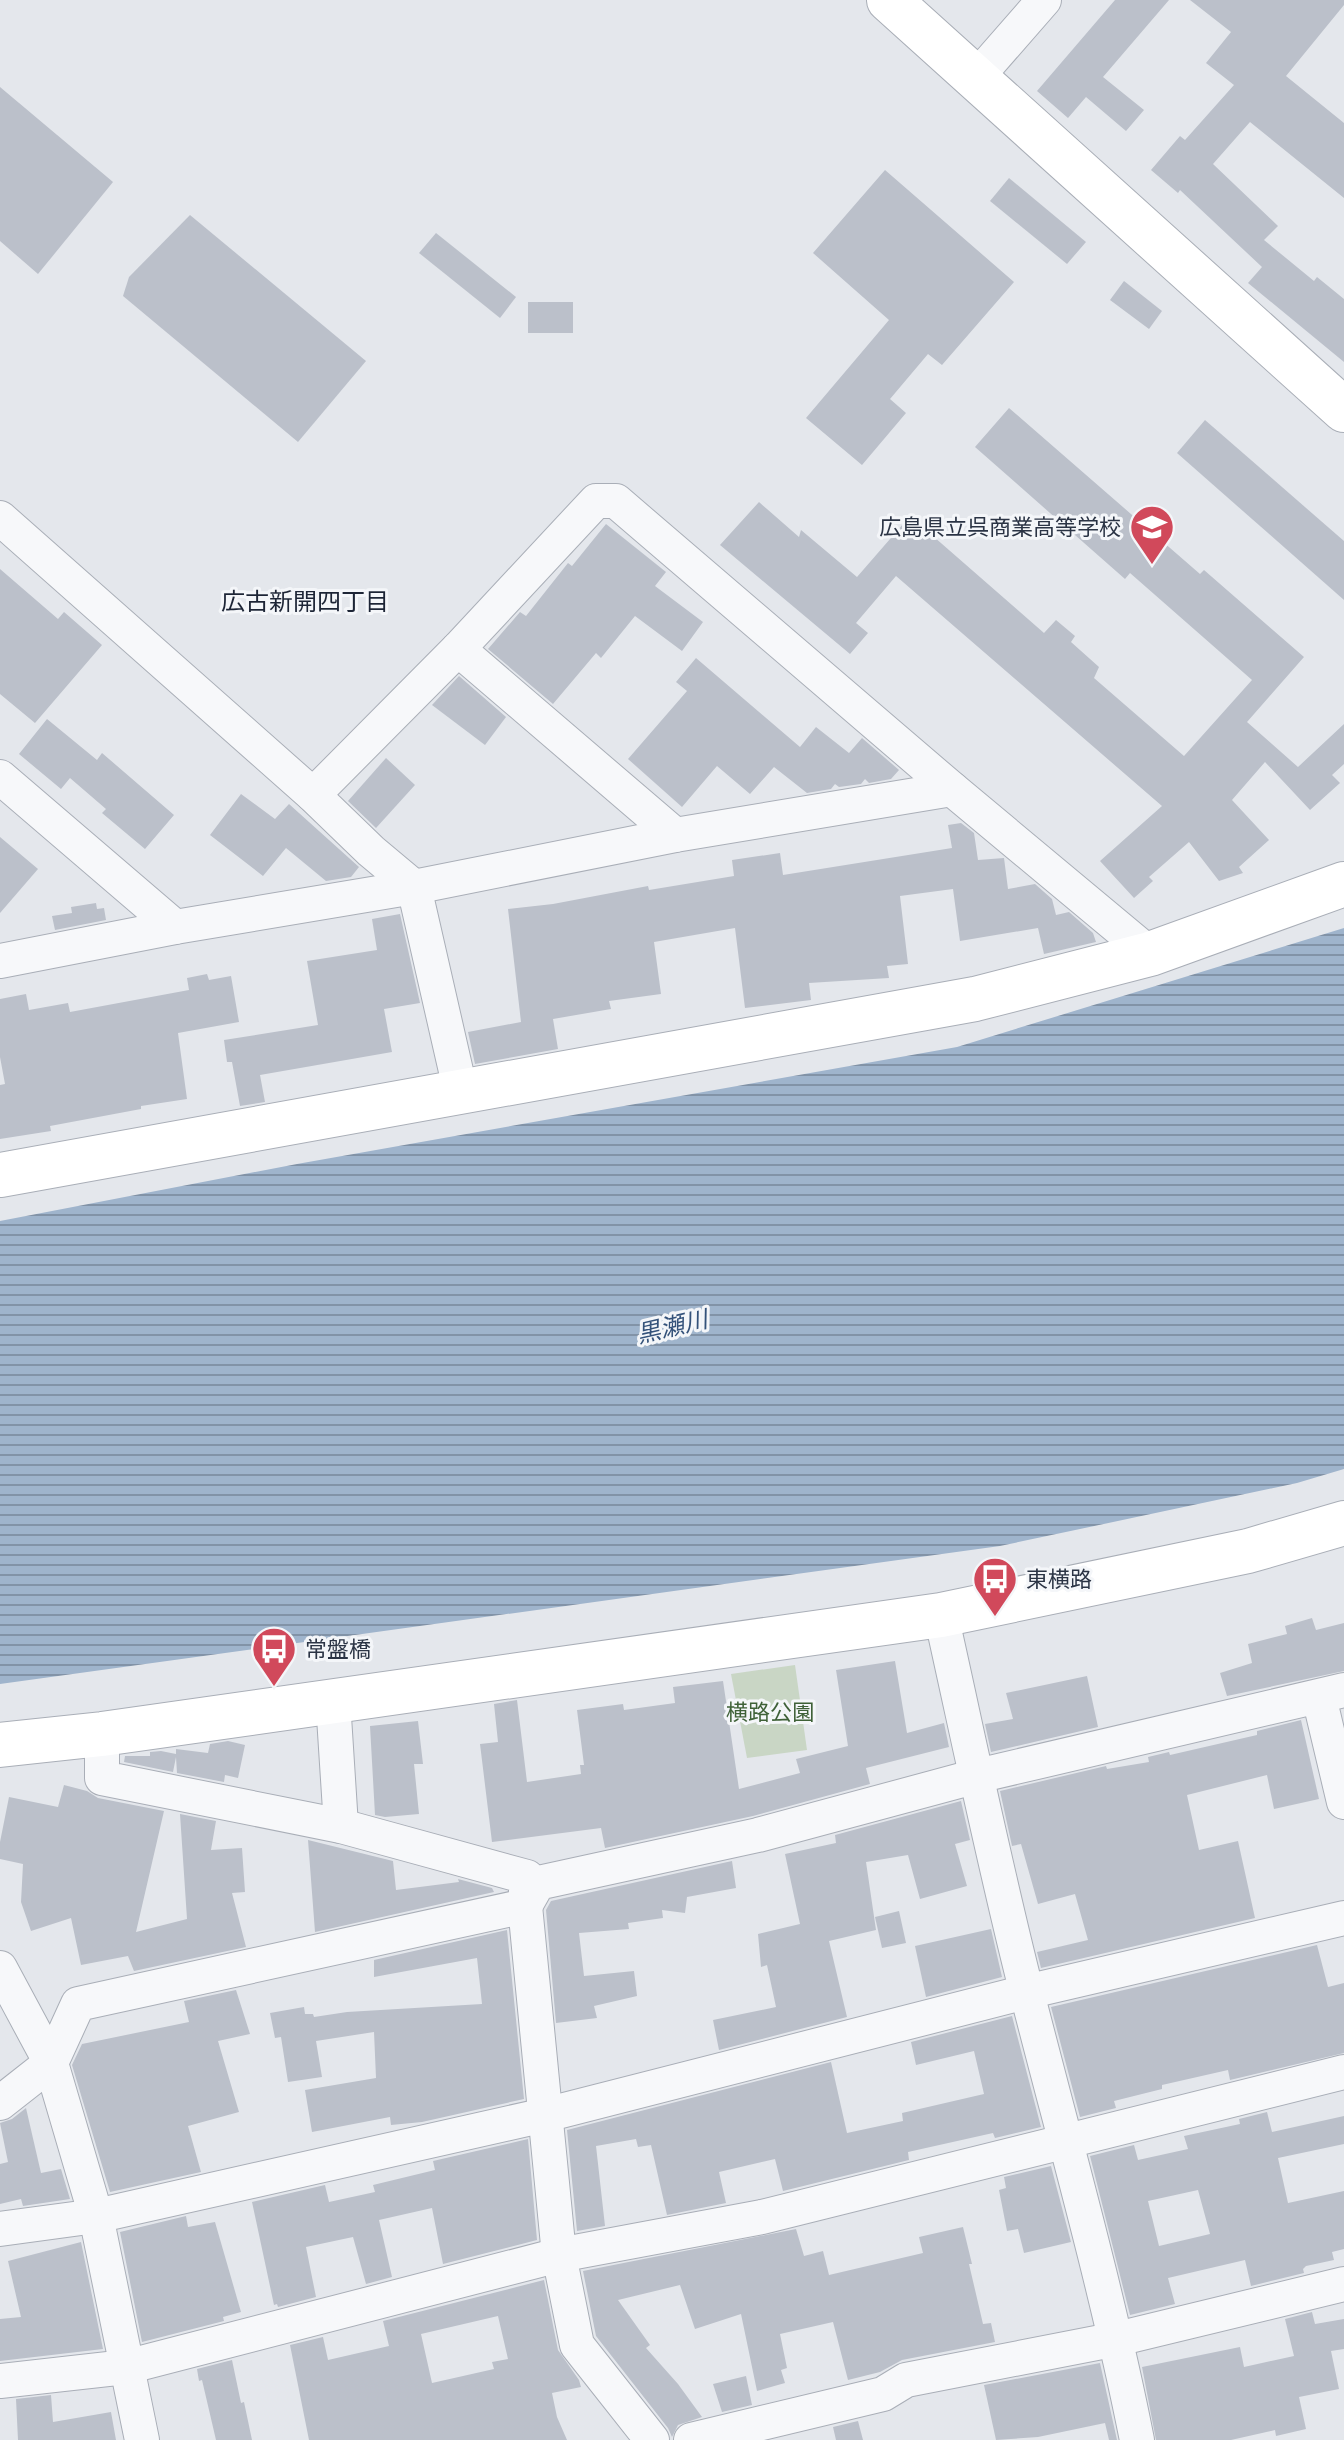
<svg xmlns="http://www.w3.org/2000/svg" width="1344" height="2440" font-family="Raleway,'Noto Sans JP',sans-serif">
<defs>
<pattern id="water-rules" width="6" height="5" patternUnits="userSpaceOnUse" patternTransform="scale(2)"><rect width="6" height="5" fill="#9fb4cc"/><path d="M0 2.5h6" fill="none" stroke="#8293a7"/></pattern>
</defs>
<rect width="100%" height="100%" fill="#e4e7ec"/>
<polygon fill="#c9d6c5" points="795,1665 807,1750 747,1758 731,1674"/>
<polygon fill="url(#water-rules)" points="1344,928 1344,1469 1297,1483 1000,1546 0,1684 0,1221 297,1164 957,1047"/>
<g fill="#bbc0ca" fill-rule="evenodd">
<polygon points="1115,0 1169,0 1103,77 1144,110 1126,131 1086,97 1068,118 1037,91"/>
<polygon points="1190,0 1344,0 1344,5 1286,76 1344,123 1344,198 1250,122 1213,164 1278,226 1264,240 1314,281 1317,277 1344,299 1344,362 1248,283 1262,267 1180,190 1178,193 1151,170 1180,136 1185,140 1234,85 1206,63 1231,32"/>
<polygon points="0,87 113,182 38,274 0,241"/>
<polygon points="885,170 1014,282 942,365 928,354 890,399 906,413 862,465 806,418 889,320 813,253"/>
<polygon points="1009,178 1086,242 1067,264 990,201"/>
<polygon points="190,215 366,361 298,442 123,296 129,277"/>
<polygon points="436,233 516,297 500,318 419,253"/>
<polygon points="1124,281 1162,311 1149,329 1110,300"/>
<rect x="528" y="302" width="45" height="31"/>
<polygon points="1009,408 1200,574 1204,570 1304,657 1247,722 1298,767 1344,724 1344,764 1332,775 1340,783 1310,810 1265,762 1232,800 1269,840 1239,867 1243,873 1219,881 1189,842 1149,877 1153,881 1134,898 1100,861 1162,806 896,576 856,623 868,633 850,654 720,545 759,502 799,537 801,530 857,577 910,516 1044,633 1056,620 1075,636 1071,642 1099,667 1094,678 1184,756 1252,680 1130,573 1125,579 975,447"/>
<polygon points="1205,420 1344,541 1344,600 1177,453"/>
<polygon points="606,524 666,572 655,586 703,622 682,651 635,616 601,658 596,653 553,704 488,649 520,612 526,616 568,563 572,566"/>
<polygon points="0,569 58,619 64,612 102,645 35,723 0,694"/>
<polygon points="696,658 800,747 816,727 849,753 862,738 899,770 891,779 869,783 865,779 861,784 839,787 835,784 831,789 807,793 774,767 750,794 717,766 682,807 628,759 687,691 676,682"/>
<polygon points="459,676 506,717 485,745 432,705"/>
<polygon points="47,719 97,760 102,753 174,815 145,849 102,813 106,809 70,778 61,789 19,754"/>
<polygon points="386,758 415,785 376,828 348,801"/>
<polygon points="241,794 275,819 289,804 359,867 351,877 326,881 286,848 263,876 210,835"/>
<polygon points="961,823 974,833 978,860 1004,858 1008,889 1035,884 1052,899 1056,915 1069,912 1093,933 1096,942 1044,954 1038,928 960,941 953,889 900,896 908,964 887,966 889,978 809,983 811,1000 745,1008 735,928 654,942 661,994 609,1001 611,1009 553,1019 558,1049 475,1064 468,1032 521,1022 508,909 553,904 648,886 649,890 734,876 732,860 780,853 783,875 952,848 948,825"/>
<polygon points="0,837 38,869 0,913"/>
<polygon points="96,903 97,909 104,908 106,920 55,930 52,916 72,913 71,907"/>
<polygon points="400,914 420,1003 384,1009 392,1052 260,1075 265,1102 240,1106 232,1062 227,1062 224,1040 318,1025 307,961 377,950 372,919"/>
<polygon points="207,974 209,980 231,976 239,1022 178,1033 187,1099 141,1106 141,1109 50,1126 51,1131 0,1139 0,1085 5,1084 0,1057 0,999 26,994 29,1010 68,1003 70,1012 189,990 187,978"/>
<polygon points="1312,1618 1316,1630 1344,1623 1344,1671 1227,1696 1220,1673 1252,1663 1248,1644 1287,1634 1285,1626"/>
<polygon points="895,1661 907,1733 944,1723 949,1747 866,1768 870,1784 753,1816 605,1848 601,1828 492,1842 480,1744 498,1742 494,1704 517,1700 527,1782 581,1774 580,1765 584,1765 577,1710 623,1704 624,1710 675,1703 673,1687 723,1681 739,1789 800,1773 796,1759 848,1746 836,1670"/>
<polygon points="1087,1676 1098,1727 991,1752 985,1724 1013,1719 1006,1693"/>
<polygon points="1301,1720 1319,1799 1274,1809 1267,1775 1187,1795 1199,1850 1238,1841 1255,1918 1041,1968 1037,1952 1088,1940 1075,1894 1038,1904 1021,1844 1012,1846 1000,1791 1106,1766 1107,1769 1149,1762 1148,1757 1169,1752 1170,1755 1257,1735 1257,1731"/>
<polygon points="418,1721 423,1764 414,1764 419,1814 385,1817 375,1815 370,1726"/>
<polygon points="228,1741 245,1745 238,1778 225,1775 224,1782 177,1773 176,1757 173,1772 124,1762 125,1756 150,1756 150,1752 161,1751 176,1754 176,1749 208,1753 210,1744"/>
<polygon points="64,1785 87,1791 98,1798 164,1811 136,1932 187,1919 180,1814 216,1821 211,1850 242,1848 245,1892 232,1893 246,1947 134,1971 128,1956 81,1965 71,1918 31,1931 21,1902 23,1864 0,1859 0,1842 9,1797 58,1807"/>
<polygon points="961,1801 970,1840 955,1844 967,1886 920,1899 908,1855 866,1862 876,1930 829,1941 847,2017 719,2050 713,2020 776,2007 767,1965 761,1967 758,1934 800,1924 785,1854 836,1843 835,1835"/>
<polygon points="308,1840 393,1861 396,1890 459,1882 458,1879 492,1888 494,1892 315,1932"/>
<polygon points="732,1861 736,1888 687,1897 685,1913 662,1910 663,1918 628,1923 629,1929 579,1933 584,1976 634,1971 637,1996 594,2006 597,2018 556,2023 546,1910 551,1901"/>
<polygon points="899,1911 906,1943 882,1948 875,1917"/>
<polygon points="991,1929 1002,1977 926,1997 915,1946"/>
<polygon points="507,1930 524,2099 422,2122 391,2125 390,2117 312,2132 305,2090 376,2078 374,2032 316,2041 322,2077 288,2082 281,2037 275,2038 270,2013 304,2007 305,2014 313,2014 314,2017 347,2012 482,2004 477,1958 374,1977 374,1960"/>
<polygon points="1317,1945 1328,1987 1344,1983 1344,2053 1230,2080 1228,2070 1162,2085 1162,2089 1114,2101 1116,2108 1080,2117 1051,2007"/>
<polygon points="236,1990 250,2034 218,2041 239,2112 188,2126 201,2172 110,2192 72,2065 82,2044 189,2022 184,2001"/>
<polygon points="1012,2016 1041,2127 995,2138 993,2133 908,2152 909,2160 783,2191 775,2159 719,2172 726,2203 667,2215 651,2145 638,2147 636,2139 596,2146 605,2226 577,2231 567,2130 831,2062 847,2133 903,2121 902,2113 984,2094 974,2051 916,2065 911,2042"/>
<polygon points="26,2108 41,2173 61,2169 70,2199 23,2206 21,2199 0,2204 0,2164 8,2162 0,2123 12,2119"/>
<path d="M1267,2112l5,20 72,-16v28l-66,14 10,45 56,-12v58l-12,3 2,8 -28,6 -3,3 1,4 -53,13 -6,-26 -77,18 7,26 -45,11 -40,-159 44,-11 4,15 50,-11 -4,-13 56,-12 -1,-5zM1198,2190l12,44 -51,12 -11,-45z"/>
<polygon points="528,2139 537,2240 443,2264 432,2208 379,2220 392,2277 366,2284 353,2237 306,2247 316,2297 278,2307 277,2304 274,2305 252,2202 325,2185 329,2202 375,2192 373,2185 435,2170 433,2161"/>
<polygon points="1051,2166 1071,2242 1024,2253 1018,2229 1007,2231 999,2190 1006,2188 1004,2177"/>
<polygon points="186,2216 188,2227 215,2222 241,2312 223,2317 224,2321 142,2342 120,2232"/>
<polygon points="963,2227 972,2264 969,2264 983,2324 991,2323 995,2342 902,2360 880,2372 848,2380 833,2322 780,2334 787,2368 781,2370 785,2383 757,2391 741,2314 695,2329 680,2285 618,2300 650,2345 646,2348 678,2384 702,2417 678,2425 672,2437 668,2428 596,2336 583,2271 796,2229 804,2256 823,2251 829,2275 923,2253 919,2237"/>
<polygon points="81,2242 103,2349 0,2361 0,2319 21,2317 8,2261"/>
<path d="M544,2280l14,70 21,30 2,7 -29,6 5,24 10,23h-258l-19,-95 33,-8 5,23 61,-14 -6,-25zM498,2316l10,43 -16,3 2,7 -62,14 -11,-49z"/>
<polygon points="1312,2312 1315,2324 1344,2319 1344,2349 1331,2351 1339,2389 1299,2397 1306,2429 1276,2436 1275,2430 1231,2440 1156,2440 1142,2367 1240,2347 1244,2367 1294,2356 1285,2319"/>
<polygon points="232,2360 241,2403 244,2402 252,2440 216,2440 202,2380 199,2381 197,2369"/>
<polygon points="1100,2363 1117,2440 1109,2440 1105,2423 1038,2437 996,2440 984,2385"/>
<polygon points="746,2376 752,2405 722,2412 713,2384"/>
<polygon points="51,2395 53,2422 111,2412 116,2440 18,2440 16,2399"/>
<polygon points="858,2421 863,2440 836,2440 833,2427"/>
</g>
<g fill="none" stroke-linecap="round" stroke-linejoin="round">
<g stroke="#a9aeb7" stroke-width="36">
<g id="street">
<polyline points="975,79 1044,0"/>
<polyline points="0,518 313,795 371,851 414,887 461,1093"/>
<polyline points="458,649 675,835"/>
<polyline points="0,777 175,927"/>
<polyline points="313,795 458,649 596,501 616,501 952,789 1150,954"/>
<polyline points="0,961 175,927 414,887 675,835 952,789"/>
<path d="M941,1615c28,126 54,253 86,378 38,149 80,296 110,447"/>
<polyline points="1319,1697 1344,1802"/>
<polyline points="333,1701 341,1826"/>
<polyline points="102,1734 102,1778 341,1826 527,1877 525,1906 559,2255 577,2345 652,2440"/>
<polyline points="0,1968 51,2063 96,2216 142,2440"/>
<polyline points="0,2103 51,2063 78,2004 525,1906 538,1883 758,1835 977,1776 1344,1690"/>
<polyline points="0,2229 96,2216 545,2115 1026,1992 1344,1918"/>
<polyline points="0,2381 126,2367 559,2255 762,2217 1344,2072"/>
<polyline points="691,2440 883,2394 906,2380 1117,2339 1344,2284"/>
</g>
</g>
<g stroke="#a9aeb7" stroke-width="46">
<g id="secondary">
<polyline points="889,0 1344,410"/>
<polyline points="0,1175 975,999 1150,954 1344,884"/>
<polyline points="0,1745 102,1734 941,1615 1248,1551 1344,1523"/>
</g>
</g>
<use href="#street" stroke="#f7f8fa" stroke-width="34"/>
<use href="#secondary" stroke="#fff" stroke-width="44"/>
</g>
<defs>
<g id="school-pin" transform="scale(2.3)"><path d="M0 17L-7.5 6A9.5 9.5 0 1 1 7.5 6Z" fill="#d1495b" stroke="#f4f6f9"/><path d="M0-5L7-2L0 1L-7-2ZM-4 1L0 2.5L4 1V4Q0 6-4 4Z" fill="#fff"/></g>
<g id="bus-pin" transform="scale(2.3)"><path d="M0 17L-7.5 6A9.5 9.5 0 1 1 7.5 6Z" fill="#d1495b" stroke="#f4f6f9"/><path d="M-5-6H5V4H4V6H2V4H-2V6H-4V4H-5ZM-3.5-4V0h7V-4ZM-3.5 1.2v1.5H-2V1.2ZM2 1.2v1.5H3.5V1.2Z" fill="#fff"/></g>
</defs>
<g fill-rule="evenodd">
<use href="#school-pin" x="1152" y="527"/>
<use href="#bus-pin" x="995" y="1579"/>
<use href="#bus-pin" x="274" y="1649"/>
</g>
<g text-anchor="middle" stroke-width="6" stroke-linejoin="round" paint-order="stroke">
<g font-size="22" fill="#2b3445" stroke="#f4f6f9" text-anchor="start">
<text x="1121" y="535" text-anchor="end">広島県立呉商業高等学校</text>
<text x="1026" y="1587">東横路</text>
<text x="305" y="1657">常盤橋</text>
</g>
<g font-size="22" fill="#3f6138" stroke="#f4f6f9">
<text x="770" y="1720">横路公園</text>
</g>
<g font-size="24" fill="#1d2536" stroke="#f4f6f9">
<text x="305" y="610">広古新開四丁目</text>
</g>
<g font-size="24" font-style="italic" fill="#34527a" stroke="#f4f6f9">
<text transform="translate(672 1327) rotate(-13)" y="8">黒瀬川</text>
</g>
</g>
</svg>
